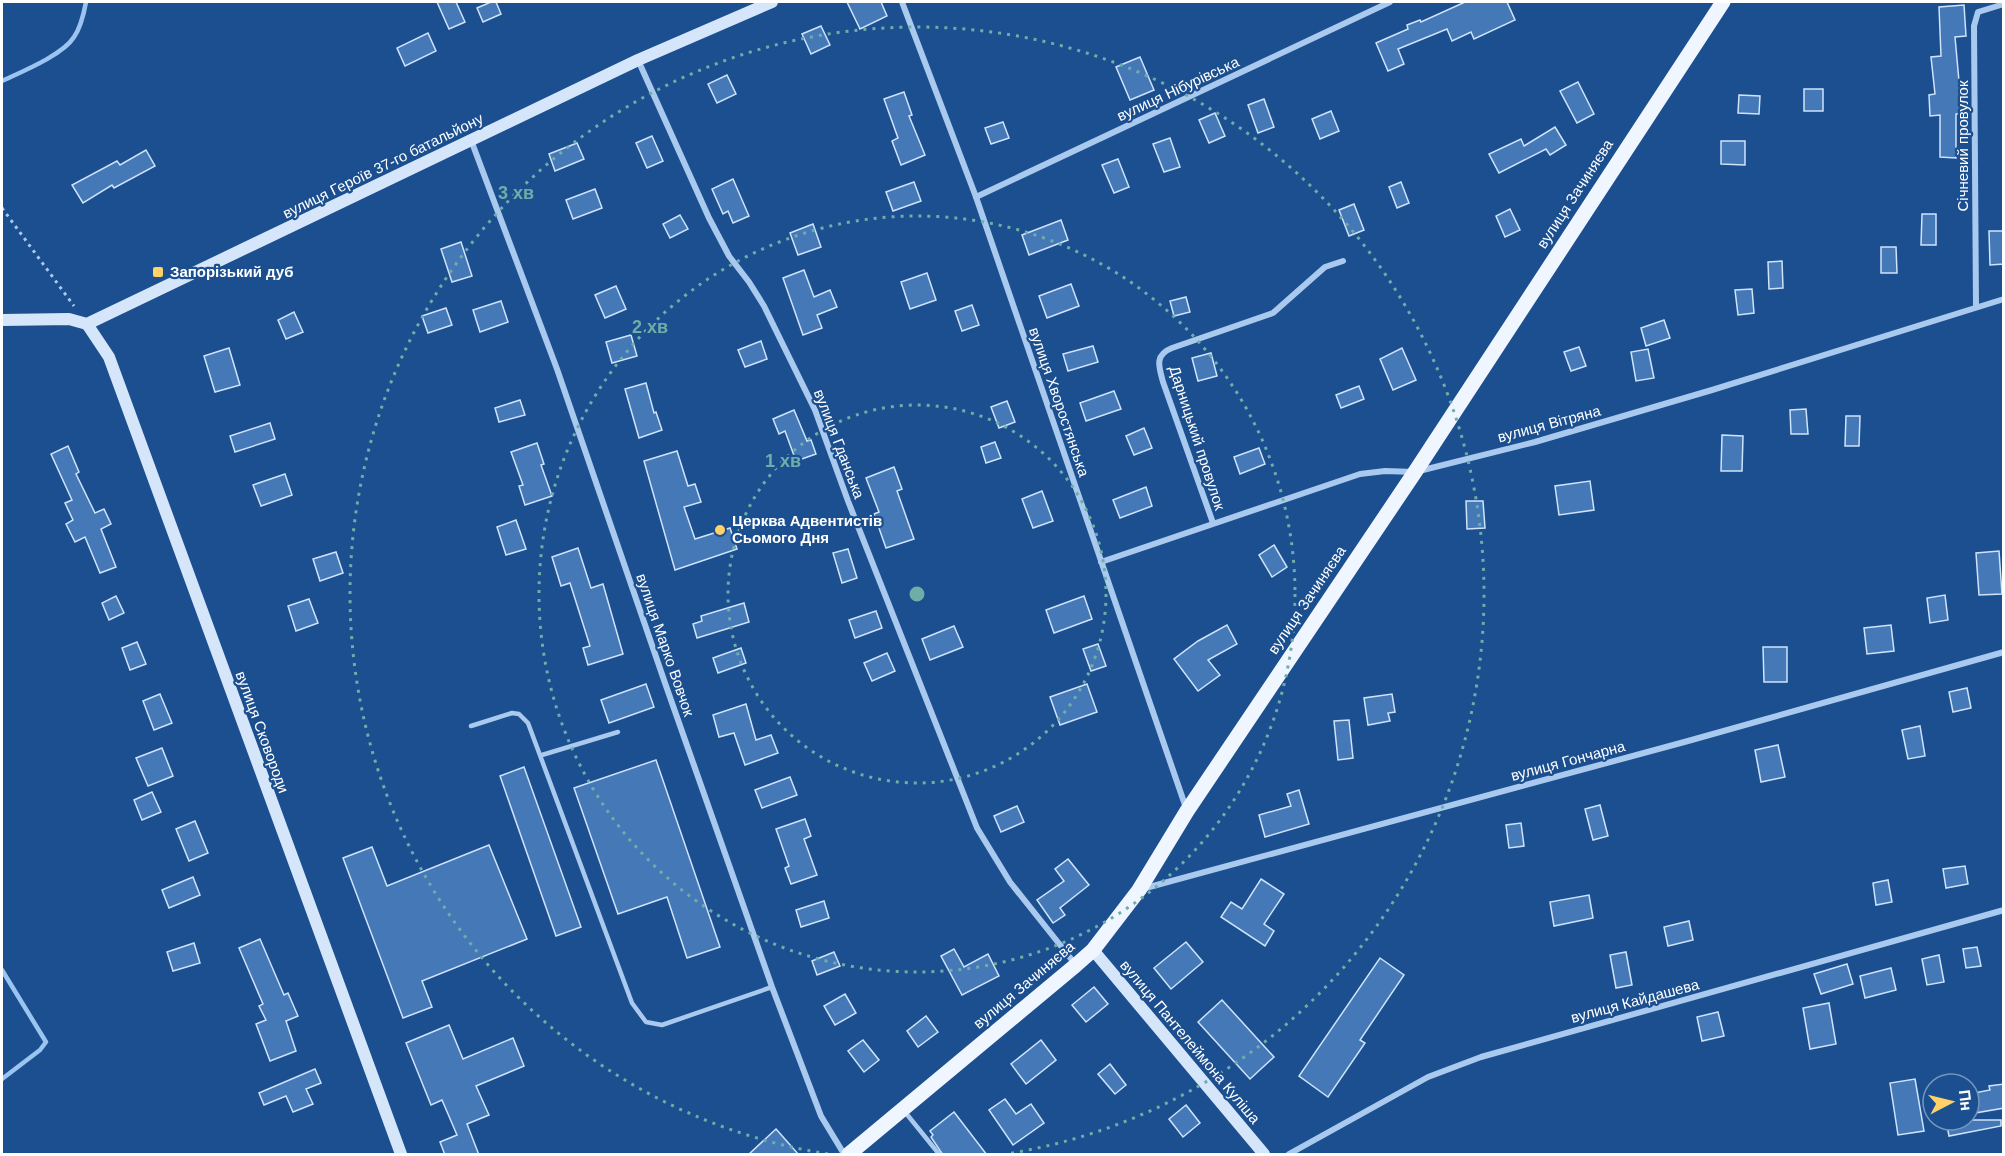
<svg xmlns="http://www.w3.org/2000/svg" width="2005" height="1156" font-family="Helvetica,sans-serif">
<rect width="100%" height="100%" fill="#1b4f8f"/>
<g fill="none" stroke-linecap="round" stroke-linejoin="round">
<g stroke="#9cc4f0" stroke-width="4.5">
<path d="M2,81c19,-9 61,-26 72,-44 7,-10 10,-24 12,-35"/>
<polyline points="2,970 46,1042 40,1050 2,1079"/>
</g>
</g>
<g fill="#4478b7" stroke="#cfe3fa" stroke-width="1.5">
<polygon points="437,2 456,2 465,22 449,29"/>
<polygon points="491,2 496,2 501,14 483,22 477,8"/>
<polygon points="847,2 881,2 887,16 860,29"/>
<polygon points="1465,2 1507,2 1515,20 1474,39 1471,32 1452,41 1447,29 1398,49 1404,64 1388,71 1376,43 1408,29 1407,25 1420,20 1421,22"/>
<polygon points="1964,5 1966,36 1955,37 1962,114 1956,114 1956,158 1940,157 1940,115 1930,116 1929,95 1935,94 1931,57 1941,56 1939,7"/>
<polygon points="821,26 830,45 811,54 802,34"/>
<polygon points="428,33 436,51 405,66 397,48"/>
<polygon points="1140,57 1154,90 1130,100 1116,67"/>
<polygon points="727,75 736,94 717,103 708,84"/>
<polygon points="1578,82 1594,114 1577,123 1560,91"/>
<rect x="1804" y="89" width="19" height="22"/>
<polygon points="904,92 912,115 909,116 925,155 901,165 892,141 898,138 884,99"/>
<polygon points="1739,95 1760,96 1759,114 1738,113"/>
<polygon points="1264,99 1274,127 1258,133 1248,105"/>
<polygon points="1331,111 1339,131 1320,139 1312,119"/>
<polygon points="1215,113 1225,136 1209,143 1199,120"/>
<polygon points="1003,122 1009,138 991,144 985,128"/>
<polygon points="1555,127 1566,145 1550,155 1546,149 1499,173 1489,154 1521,139 1524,146"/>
<polygon points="652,136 663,161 647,168 636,143"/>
<polygon points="1170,138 1180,167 1164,172 1153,144"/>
<polygon points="1721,141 1745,141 1745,165 1721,164"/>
<polygon points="577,143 584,159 555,171 549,154"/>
<polygon points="146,150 155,166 114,188 112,185 83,203 72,185 117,161 120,165"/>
<polygon points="1118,159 1129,187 1114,193 1102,165"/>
<polygon points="733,179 749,216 733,223 728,211 723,214 712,189"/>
<polygon points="914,182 921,201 893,211 886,192"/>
<polygon points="1401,182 1409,203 1397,208 1389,187"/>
<polygon points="595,189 602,208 573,219 566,200"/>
<polygon points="1354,204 1364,230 1349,236 1339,210"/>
<polygon points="1510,209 1520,230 1505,237 1496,216"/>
<polygon points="1922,214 1936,214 1936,245 1921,245"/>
<polygon points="680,215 688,229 670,238 663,224"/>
<polygon points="1061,220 1068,240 1029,255 1022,235"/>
<polygon points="813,224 821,247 798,255 790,233"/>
<polygon points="1989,231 2004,231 2004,264 1990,265"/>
<polygon points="461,242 472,276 452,282 441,249"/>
<polygon points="1881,247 1896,247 1897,273 1881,273"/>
<polygon points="1782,261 1783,288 1769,289 1768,262"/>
<polygon points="804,270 814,297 830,290 837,307 817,315 822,328 803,335 783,278"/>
<polygon points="927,273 936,300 910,309 901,282"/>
<polygon points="1071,284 1079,306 1047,318 1039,296"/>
<polygon points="616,286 626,309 605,318 595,295"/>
<polygon points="1752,289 1754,313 1738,315 1735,290"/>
<polygon points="1186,297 1190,312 1174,316 1170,301"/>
<polygon points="501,301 508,322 480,332 473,310"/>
<polygon points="972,305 979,325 962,331 955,311"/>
<polygon points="446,308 452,325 428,333 422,316"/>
<polygon points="294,312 303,332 286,339 278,320"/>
<polygon points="1664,320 1670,338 1646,346 1641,328"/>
<polygon points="631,335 637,356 612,363 606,342"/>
<polygon points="761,341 767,359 745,367 738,350"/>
<polygon points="1093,346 1098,362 1068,371 1063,354"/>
<polygon points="1579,347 1586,366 1571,371 1564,352"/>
<polygon points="229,348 240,385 215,392 204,356"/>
<polygon points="1402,348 1416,380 1393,390 1380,359"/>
<polygon points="1648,349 1654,378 1636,381 1631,352"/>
<polygon points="1211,353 1217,376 1198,381 1192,358"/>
<polygon points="646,383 654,413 656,412 662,430 639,438 625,389"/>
<polygon points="1359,386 1364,399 1341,408 1336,395"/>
<polygon points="1114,391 1121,409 1086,421 1080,403"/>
<polygon points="520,400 525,415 499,422 495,408"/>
<polygon points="1007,401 1015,422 999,428 991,407"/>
<polygon points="1806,409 1808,434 1791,434 1790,410"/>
<polygon points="794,410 807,441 811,440 816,454 796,461 785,431 779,434 773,419"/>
<polygon points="1846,416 1860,416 1859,446 1845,446"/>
<polygon points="270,423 275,439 235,452 230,436"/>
<polygon points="1144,428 1152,448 1134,455 1126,436"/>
<polygon points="1722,435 1743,436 1742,471 1721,471"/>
<polygon points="995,442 1001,458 986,463 981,447"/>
<polygon points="537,443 544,464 541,465 552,496 525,505 519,486 523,485 511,452"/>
<polygon points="68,446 79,472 76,474 95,513 104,509 111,524 101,529 116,567 100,573 85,537 75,542 66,524 73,520 65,503 72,500 51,454"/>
<polygon points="1259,448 1265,464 1240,474 1234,457"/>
<polygon points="677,451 688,486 695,484 701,502 684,507 695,539 730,528 737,549 675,570 644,461"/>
<polygon points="894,467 902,489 897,491 914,539 886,548 874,514 879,512 866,478"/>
<polygon points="285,474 292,495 261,506 253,485"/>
<polygon points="1590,481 1594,510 1559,515 1555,486"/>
<polygon points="1146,487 1152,506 1120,518 1113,500"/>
<polygon points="1042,491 1053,521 1033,528 1022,499"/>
<polygon points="1466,501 1483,501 1485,528 1467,529"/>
<polygon points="516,520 526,549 506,555 497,527"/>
<polygon points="1274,545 1287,567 1272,577 1259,555"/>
<polygon points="578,548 591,588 603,584 623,654 588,665 583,648 590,646 570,583 561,586 552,557"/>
<polygon points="848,549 857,578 842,583 833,553"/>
<polygon points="1999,551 2002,594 1979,595 1976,553"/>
<polygon points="336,552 343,573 320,581 313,559"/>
<polygon points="1945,595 1948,620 1930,623 1927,598"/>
<polygon points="116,596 124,613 109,620 102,603"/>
<polygon points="1084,596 1092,619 1054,633 1046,610"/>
<polygon points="309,599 318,623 296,631 288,606"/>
<polygon points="744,603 749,622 697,638 693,624 702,621 701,616"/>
<polygon points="876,611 882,628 855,638 849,620"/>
<polygon points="1227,625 1237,644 1208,660 1220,675 1198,691 1174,659 1198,641"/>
<polygon points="1891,625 1894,651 1867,654 1864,628"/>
<polygon points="954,626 963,647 930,660 922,639"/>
<polygon points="137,642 146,664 130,670 122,648"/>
<polygon points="1098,644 1106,666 1091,671 1083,649"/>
<polygon points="1763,647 1787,647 1787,682 1764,682"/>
<polygon points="741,648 746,663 718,673 713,658"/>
<polygon points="887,653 895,671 872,681 864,663"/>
<polygon points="646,684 654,707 609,723 601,700"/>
<polygon points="1087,684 1097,712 1060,725 1050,697"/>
<polygon points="1967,688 1971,708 1953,712 1949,692"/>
<polygon points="160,694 172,723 154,730 143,701"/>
<polygon points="1392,694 1395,712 1388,713 1390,721 1368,725 1364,698"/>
<polygon points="746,704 756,740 771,735 778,753 745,765 734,733 719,737 713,715"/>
<polygon points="1349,720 1353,758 1338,760 1334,721"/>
<polygon points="1920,726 1925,756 1908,759 1902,730"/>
<polygon points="1778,745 1785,777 1761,782 1755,750"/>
<polygon points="162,748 173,776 148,786 136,758"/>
<polygon points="656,760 720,947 687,958 667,897 618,914 574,788"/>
<polygon points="524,767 581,927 556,936 500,776"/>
<polygon points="790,777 797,795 762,808 755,790"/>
<polygon points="1299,790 1309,824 1265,837 1259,815 1291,806 1287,794"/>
<polygon points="152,792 161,812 142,820 134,800"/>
<polygon points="1600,805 1608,836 1593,840 1585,809"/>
<polygon points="1017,806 1024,822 1001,832 994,816"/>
<polygon points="805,819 811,836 804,839 817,875 791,884 785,868 789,866 776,829"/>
<polygon points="195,821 208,853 189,861 176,829"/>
<polygon points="1521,823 1524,846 1509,848 1506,825"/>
<polygon points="489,845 527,939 422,981 432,1007 403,1018 343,858 372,847 387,886"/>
<polygon points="1068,859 1089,885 1060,908 1065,915 1053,923 1037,900 1064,881 1055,869"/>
<polygon points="1965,866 1968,884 1946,888 1943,869"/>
<polygon points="193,877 200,895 169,908 162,890"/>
<polygon points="1261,879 1284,894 1264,924 1274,931 1265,946 1221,917 1231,902 1242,909"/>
<polygon points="1888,880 1892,902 1876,905 1873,883"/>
<polygon points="1589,895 1593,918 1554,926 1550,902"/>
<polygon points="824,901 829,918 801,927 796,910"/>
<polygon points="1689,921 1693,940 1668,946 1664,927"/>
<polygon points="260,939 284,995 288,993 298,1016 286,1021 296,1051 270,1061 256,1024 266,1020 259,1006 263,1004 239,948"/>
<polygon points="1186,942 1203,962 1171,989 1154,968"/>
<polygon points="194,943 200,963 173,971 167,952"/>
<polygon points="1977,947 1981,966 1966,968 1963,949"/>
<polygon points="954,949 964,967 988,954 999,976 962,995 941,956"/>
<polygon points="834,952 840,966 817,975 812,961"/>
<polygon points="1626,952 1632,985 1616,988 1610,955"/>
<polygon points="1939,955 1944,982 1927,985 1922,959"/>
<polygon points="1380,958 1404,975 1360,1040 1365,1043 1328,1097 1299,1076"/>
<polygon points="1847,964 1853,984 1821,994 1814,974"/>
<polygon points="1891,968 1896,990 1865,998 1860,976"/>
<polygon points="1094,987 1108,1004 1086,1022 1072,1005"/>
<polygon points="845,994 856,1013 835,1025 824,1006"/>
<polygon points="1222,1000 1274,1057 1250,1079 1198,1022"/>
<polygon points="1829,1003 1836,1044 1810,1049 1803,1008"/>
<polygon points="1718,1012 1724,1036 1702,1041 1697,1017"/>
<polygon points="926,1016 938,1032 918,1047 907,1031"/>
<polygon points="449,1025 463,1059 513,1038 524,1066 476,1086 489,1115 467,1124 479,1155 445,1155 440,1142 457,1135 442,1100 431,1105 406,1043"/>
<polygon points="863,1040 879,1060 864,1072 848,1051"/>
<polygon points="1041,1040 1056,1060 1026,1084 1011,1064"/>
<polygon points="1110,1064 1126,1085 1115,1094 1098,1074"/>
<polygon points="315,1069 321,1083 306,1089 313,1104 293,1112 286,1096 264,1105 259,1093"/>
<polygon points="1915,1079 1924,1131 1898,1135 1890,1083"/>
<polygon points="2004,1084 2004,1108 1969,1114 1969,1094 1990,1090 1989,1086"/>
<polygon points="1005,1099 1016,1114 1031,1104 1044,1123 1013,1145 989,1110"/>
<polygon points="1186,1105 1200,1123 1183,1137 1169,1119"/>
<polygon points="954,1112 987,1155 943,1155 931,1137 933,1135 930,1131"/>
<polygon points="1946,1120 2001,1120 2001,1126 1949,1136"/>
<polygon points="776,1129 799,1155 748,1155"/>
</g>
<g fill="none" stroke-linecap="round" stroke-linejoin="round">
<polyline stroke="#a9c9ee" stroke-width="3" stroke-dasharray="3 4.5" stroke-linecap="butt" points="2,208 74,306"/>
<g stroke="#a9c9ee" stroke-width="4.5">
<polyline points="471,726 512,713 519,714 528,723 632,1003 646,1022 662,1025 772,987"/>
<polyline points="542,755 618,732"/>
<polyline points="905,1112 939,1154"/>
</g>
<g stroke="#a9c9ee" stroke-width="6">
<polyline points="902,2 976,197 1186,808"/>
<polyline points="638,60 709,218 729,256 749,282 764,306 815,410 848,501 977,828 1010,882 1076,965"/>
<polyline points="471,140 557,369 665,683 772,987 821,1116 844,1154"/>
<polyline points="976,197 1390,2"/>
<polyline points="1976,307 1974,26 1978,12 2004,4"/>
<path d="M1213,523l-50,-141c-4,-15 -9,-27 9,-34l101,-35 52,-46 18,-6"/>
<polyline points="1101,562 1360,474 1385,471 1415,472 1535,442 1712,390 2004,299"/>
<polyline points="1142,889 1688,741 2004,652"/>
<polyline points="1289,1154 1428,1077 1481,1057 2004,910"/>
</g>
<g stroke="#d6e6fa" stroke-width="12">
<polyline points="2,320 69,319 87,324 638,60 772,2"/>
<polyline points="87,324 109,357 401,1154"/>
<polyline points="1093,950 1264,1154"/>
</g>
<polyline stroke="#f0f6ff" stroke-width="15" points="849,1154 1076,965 1093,950 1139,890 1187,811 1415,472 1723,2"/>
</g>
<g fill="none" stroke="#6fada8" stroke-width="3" stroke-dasharray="3 6">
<circle cx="917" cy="594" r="189"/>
<circle cx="917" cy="594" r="378"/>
<path d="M828 1154A567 567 0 1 1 1006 1154"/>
</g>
<g fill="#ffd166" stroke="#1b4f8f" stroke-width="2">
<rect x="152" y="266" width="12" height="12" rx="3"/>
<circle cx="720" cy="530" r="6"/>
</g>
<g text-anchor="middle" stroke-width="4.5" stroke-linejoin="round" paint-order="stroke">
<g font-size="15" fill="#fff" stroke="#1b4f8f">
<text transform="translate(1178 89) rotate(-25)" y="5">вулиця Нібурівська</text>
<text transform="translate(1963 146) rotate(-90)" y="5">Січневий провулок</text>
<text transform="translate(383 166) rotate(-26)" y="5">вулиця Героїв 37-го батальйону</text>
<text transform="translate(1575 194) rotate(-57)" y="5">вулиця Зачиняєва</text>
<text transform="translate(1059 402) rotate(71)" y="5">вулиця Хворостянська</text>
<text transform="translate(1549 424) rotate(-15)" y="5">вулиця Вітряна</text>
<text transform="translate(1197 438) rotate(72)" y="5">Дарницький провулок</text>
<text transform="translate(839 444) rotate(69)" y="5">вулиця Гданська</text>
<text transform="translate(1307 600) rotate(-56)" y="5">вулиця Зачиняєва</text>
<text transform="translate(665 645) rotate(71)" y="5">вулиця Марко Вовчок</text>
<text transform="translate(262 732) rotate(70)" y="5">вулиця Сковороди</text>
<text transform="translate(1568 761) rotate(-15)" y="5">вулиця Гончарна</text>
<text transform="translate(1024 985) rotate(-40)" y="5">вулиця Зачиняєва</text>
<text transform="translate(1635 1001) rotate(-15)" y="5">вулиця Кайдашева</text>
<text transform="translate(1190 1042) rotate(50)" y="5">вулиця Пантелеймона Куліша</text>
</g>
<g font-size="15" font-weight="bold" fill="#fff" stroke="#1b4f8f" text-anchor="start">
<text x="170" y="277">Запорізький дуб</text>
<text x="732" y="526">Церква Адвентистів<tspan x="732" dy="17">Сьомого Дня</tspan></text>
</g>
</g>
<circle cx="917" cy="594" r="9" fill="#6fada8" stroke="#1b4f8f" stroke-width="3"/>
<g font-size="18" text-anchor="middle" font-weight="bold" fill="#6fada8" stroke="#1b4f8f" stroke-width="4.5" stroke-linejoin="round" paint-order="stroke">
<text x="516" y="199">3 хв</text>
<text x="650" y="333">2 хв</text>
<text x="783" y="467">1 хв</text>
</g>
<rect width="2005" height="1156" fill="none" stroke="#ffffff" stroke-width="6"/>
<g transform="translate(1951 1102) rotate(83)"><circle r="28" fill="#1b4f8f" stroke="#7695bc" stroke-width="1.5"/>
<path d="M0-4.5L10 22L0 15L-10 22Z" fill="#ffd166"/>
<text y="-9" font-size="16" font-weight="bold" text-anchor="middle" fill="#ffffff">Пн</text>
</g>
</svg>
